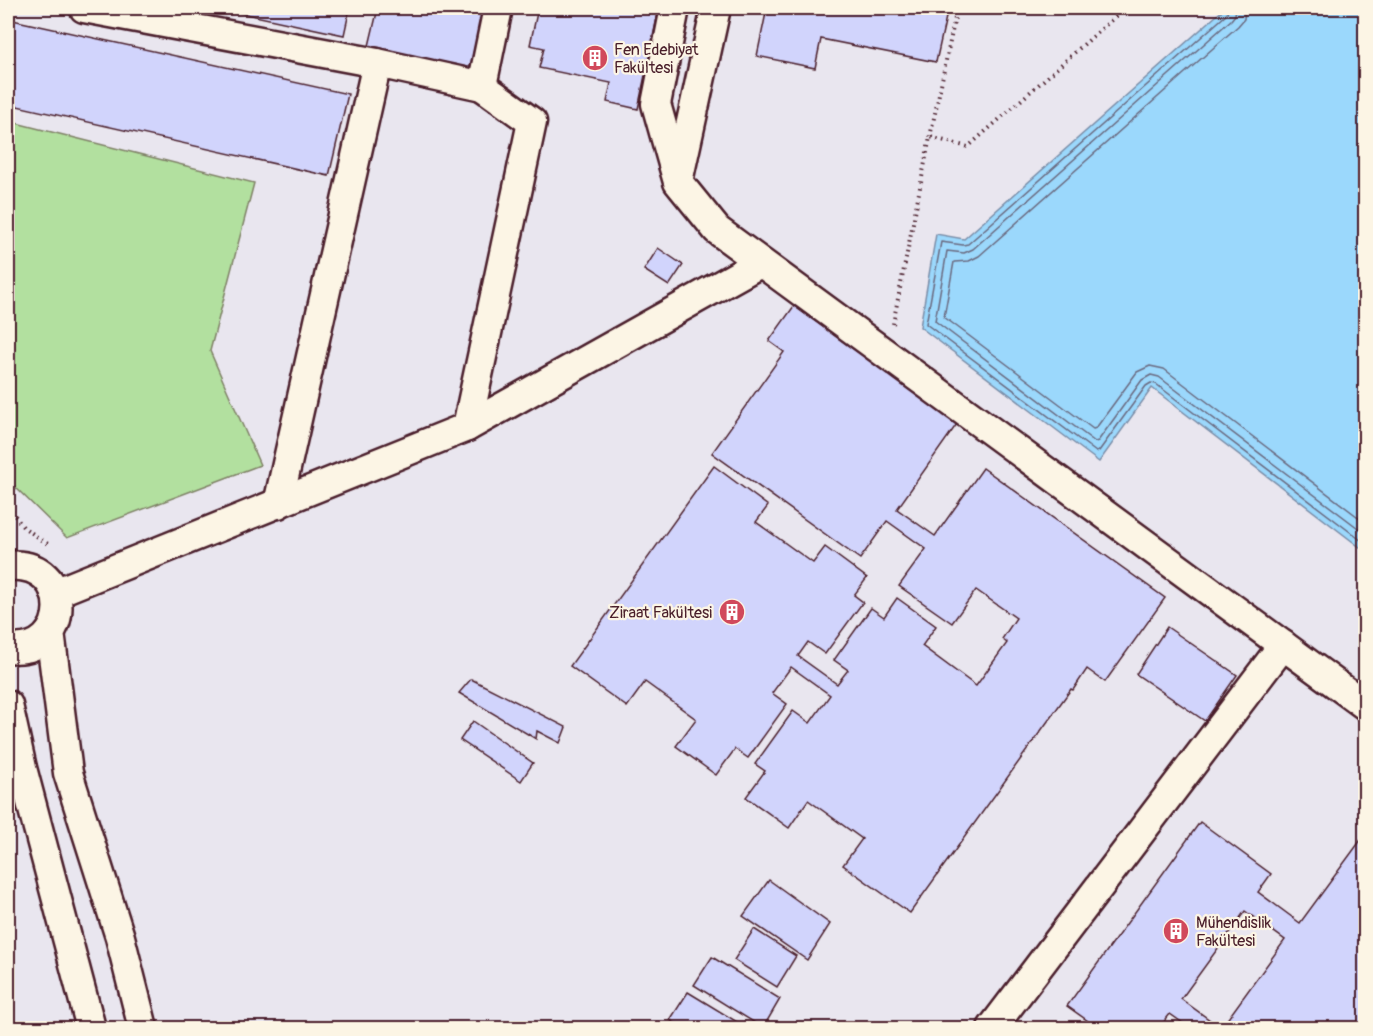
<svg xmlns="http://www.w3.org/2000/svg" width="1373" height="1036" font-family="Pangolin,sans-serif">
<rect width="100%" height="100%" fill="#f3eeea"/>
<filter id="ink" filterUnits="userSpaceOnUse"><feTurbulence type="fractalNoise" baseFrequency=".0167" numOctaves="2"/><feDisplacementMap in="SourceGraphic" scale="12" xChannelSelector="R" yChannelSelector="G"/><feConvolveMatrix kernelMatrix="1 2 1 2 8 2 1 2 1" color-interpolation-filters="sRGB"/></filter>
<g filter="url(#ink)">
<polygon fill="#e9e6ef" points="8,8 1365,8 1365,1028 16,1028 8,1004"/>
<polygon fill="#b2e09f" stroke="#7e8065" stroke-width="1.5" points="8,121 254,183 210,351 260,465 67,538 8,480"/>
<polygon fill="#9bd8fc" stroke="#7b8ea8" stroke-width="1.5" points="1225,8 1365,8 1365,551 1152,388 1099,462 920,327 936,234 964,239"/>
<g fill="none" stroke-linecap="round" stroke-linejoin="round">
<g stroke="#6a697f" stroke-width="1.5">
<polyline points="1229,8 1226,15 968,244 963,245 941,242 926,324 1096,452 1099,451 1146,386 1151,383 1156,384 1366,544"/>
<polyline points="1236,8 1235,15 1231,20 973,249 964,253 947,251 935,321 1095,442 1098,441 1142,380 1151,375 1159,377 1366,534"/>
<polyline points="1245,8 1244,19 1238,26 979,256 969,261 954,262 944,317 1093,429 1096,428 1137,372 1150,366 1164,369 1366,523"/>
</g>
</g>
<g fill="#d1d4fc" stroke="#4a1f2b" stroke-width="1.5" fill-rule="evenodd">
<polygon points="218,8 350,8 344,35"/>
<polygon points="378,8 483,8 470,68 369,46"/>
<polygon points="538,8 659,8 638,109 607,102 611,83 539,68 544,48 530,45"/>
<polygon points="767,8 948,8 936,62 821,39 815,68 757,56"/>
<polygon points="8,19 348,94 329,176 8,104"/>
<polygon points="658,248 683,265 669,286 644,270"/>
<polygon points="794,306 957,424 897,509 935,536 983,468 1165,598 1105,682 1087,669 1073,690 1071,689 910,913 843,865 862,839 808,800 789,828 746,797 765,771 755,764 793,711 810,723 830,695 791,667 772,693 787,704 748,758 735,749 716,775 676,746 696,719 645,682 627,707 570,666 714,466 768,506 756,522 813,563 825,547 867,578 854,595 863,602 825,654 808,642 798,656 837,684 848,670 834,660 871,608 884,617 897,598 936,626 922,646 976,686 1007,643 1002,639 1016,618 976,590 952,623 899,586 926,549 887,521 860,559 712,453 784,352 769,341"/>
<polygon points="1167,627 1237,675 1205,721 1136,674"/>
<polygon points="471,679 566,727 560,743 537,731 536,739 459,693"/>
<polygon points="473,721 533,763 521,781 460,740"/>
<path d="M1200,822l71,52 -13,18 42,31 66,-90v195h-176l-20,-14 -11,14h-61l-31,-22zM1245,911l40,29 -64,88 -40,-29z"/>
<polygon points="769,880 830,924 807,960 743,916"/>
<polygon points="754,929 796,956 777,987 734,960"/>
<polygon points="712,957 780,999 763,1028 694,985"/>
<polygon points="688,992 747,1028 683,1028 670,1020"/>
</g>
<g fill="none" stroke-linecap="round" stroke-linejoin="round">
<g stroke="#4a1f2b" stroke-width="33">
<g id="minor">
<polyline points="84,8 377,63"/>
<polyline points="675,8 656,104 678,182 717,230 1366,706"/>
<polyline points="679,177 716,8"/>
<polyline points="467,427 532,122 482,86 498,8"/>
<polyline points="278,504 377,63 482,86"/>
<path d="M8,566c67,-7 65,91 0,82"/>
<polyline points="55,593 467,427 760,263"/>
<polyline points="50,632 68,773 120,937 143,1028"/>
<polyline points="8,705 22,768 91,1028"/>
<polyline points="992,1028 1283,645"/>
</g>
</g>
<g stroke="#4a1f2b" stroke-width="4" stroke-dasharray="1.5 4.5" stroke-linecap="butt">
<polyline points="930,137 957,8"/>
<polyline points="893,324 930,137 968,147 1125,8"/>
<polyline points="8,506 23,527 48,544"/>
</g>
<use href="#minor" stroke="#fcf5e5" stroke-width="28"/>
</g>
</g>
<defs>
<g id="building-disc" transform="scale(1.35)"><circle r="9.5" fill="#d1495b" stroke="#fcf5e5"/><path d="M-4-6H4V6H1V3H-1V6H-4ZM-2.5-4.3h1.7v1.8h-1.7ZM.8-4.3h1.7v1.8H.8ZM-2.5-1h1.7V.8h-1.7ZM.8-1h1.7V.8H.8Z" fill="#fff"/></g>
</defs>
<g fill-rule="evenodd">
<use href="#building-disc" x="595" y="58"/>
<use href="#building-disc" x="732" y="612"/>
<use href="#building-disc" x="1176" y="931"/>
</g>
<g text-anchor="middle" stroke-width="4.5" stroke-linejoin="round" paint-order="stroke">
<g font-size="16" fill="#4a1f2b" stroke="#fcf5e5" text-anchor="start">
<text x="614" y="55">Fen Edebiyat<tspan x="614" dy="18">Fakültesi</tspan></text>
<text x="712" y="618" text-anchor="end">Ziraat Fakültesi</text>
<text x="1196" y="928">Mühendislik<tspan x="1196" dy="18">Fakültesi</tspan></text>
</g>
</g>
<rect width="1373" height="1036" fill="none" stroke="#fcf5e5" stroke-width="30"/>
<rect x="15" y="15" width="1343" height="1006" fill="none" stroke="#4a1f2b" stroke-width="2" filter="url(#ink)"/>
</svg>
